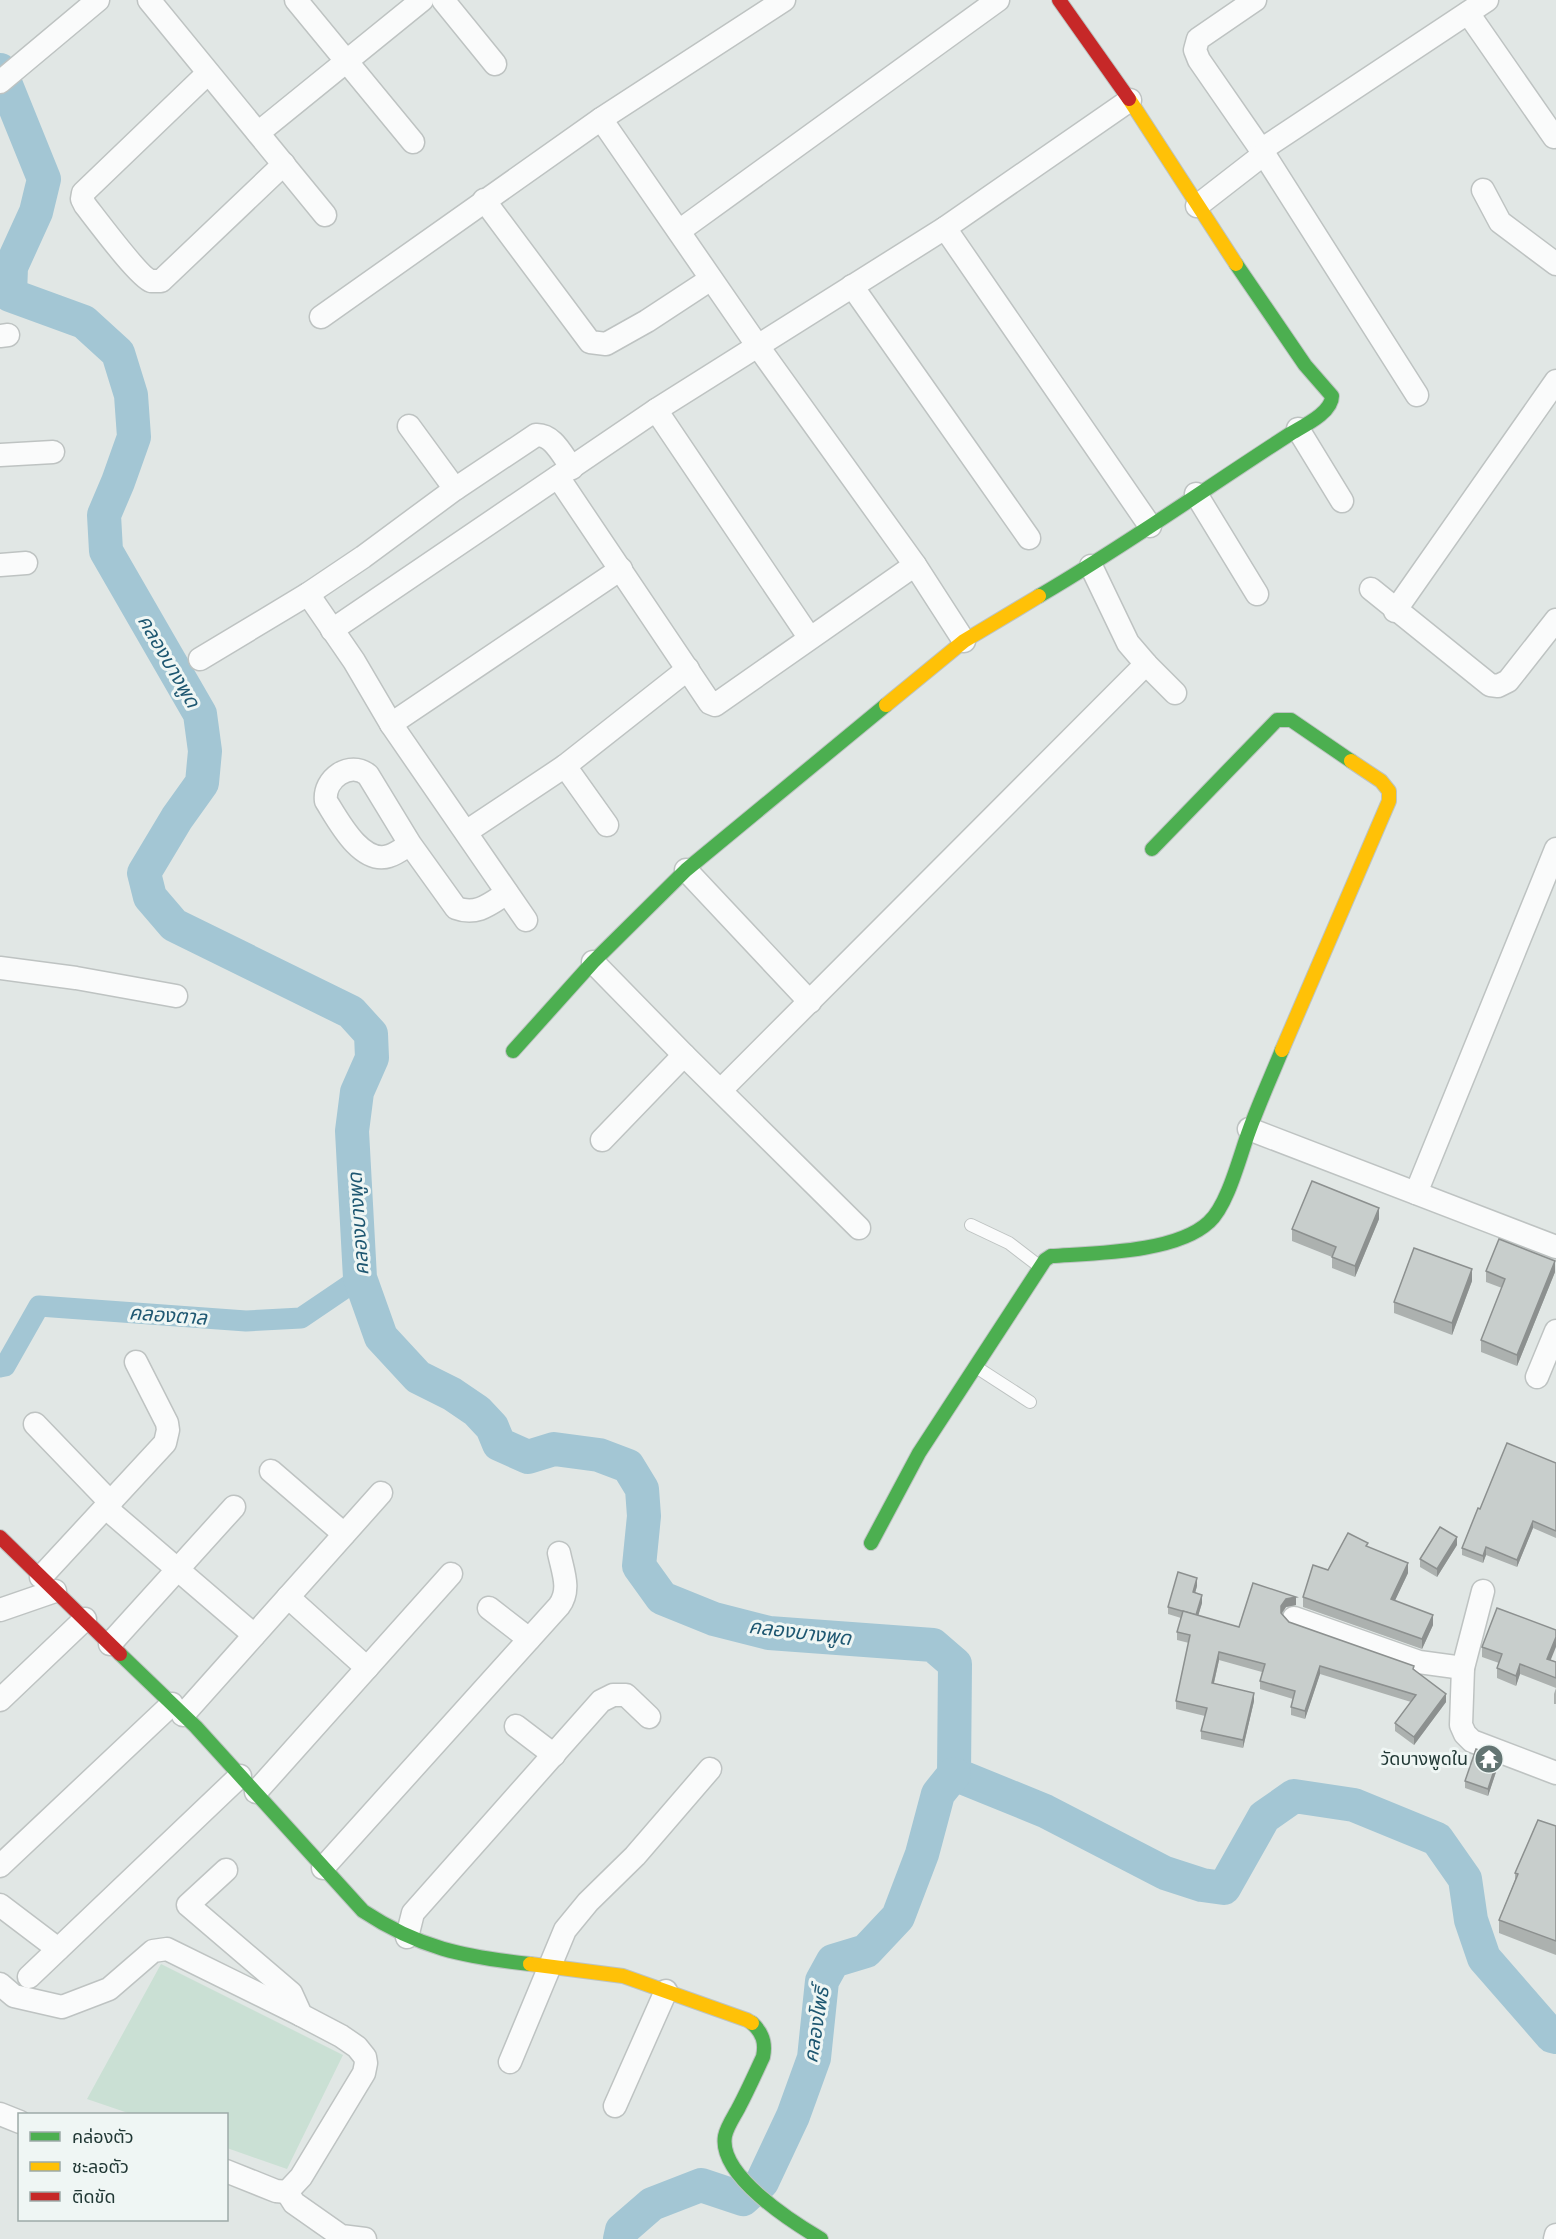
<svg xmlns="http://www.w3.org/2000/svg" width="1556" height="2239" font-family="Barlow,'Noto Sans Thai',sans-serif">
<rect width="100%" height="100%" fill="#e1e7e5"/>
<polygon fill="#cae0d4" points="161,1964 343,2055 287,2169 227,2148 226,2114 131,2114 87,2099"/>
<g fill="none" stroke-linecap="round" stroke-linejoin="round">
<polyline stroke="#a3c6d4" stroke-width="21" points="0,1367 5,1366 39,1306 246,1321 301,1318 360,1278"/>
<g stroke="#a3c6d4" stroke-width="34">
<polyline points="0,70 44,179 36,212 11,267 10,295 84,322 118,353 131,395 134,437 118,482 104,515 106,551 200,714 205,751 202,783 177,818 144,873 150,897 174,925 351,1012 371,1034 372,1058 357,1092 352,1131 360,1278 381,1337 418,1377 452,1394 477,1411 492,1427 499,1444 528,1457 554,1449 599,1455 628,1466 642,1489 644,1516 639,1566 662,1598 714,1619 769,1633 933,1645 955,1664 954,1774 1045,1811 1165,1873 1202,1885 1224,1888 1264,1817 1294,1796 1354,1805 1437,1839 1465,1879 1471,1920 1484,1958 1552,2036 1556,2037"/>
<polyline points="620,2239 622,2230 652,2204 701,2185 743,2199 762,2182 793,2116 814,2058 822,1981 833,1961 866,1951 898,1917 922,1854 938,1794 954,1774"/>
</g>
<g stroke="#bec3c2" stroke-width="14">
<g id="lane">
<polyline points="971,1225 1009,1243 1039,1266"/>
<polyline points="976,1367 1030,1402"/>
</g>
</g>
<g stroke="#bec3c2" stroke-width="25">
<g id="street">
<polyline points="149,0 325,215"/>
<polyline points="296,0 413,142"/>
<polyline points="443,0 495,64"/>
<polyline points="1255,0 1198,39 1195,50 1199,60 1264,154 1417,395"/>
<polyline points="1468,13 1554,137"/>
<path d="M208,73l-125,120 -1,6 3,6c11,14 54,72 66,76 1,0 9,0 10,0l123,-117"/>
<polyline points="0,82 98,0"/>
<polyline points="601,119 757,345 915,565 964,641"/>
<polyline points="258,133 422,0"/>
<polyline points="1261,150 1487,0"/>
<polyline points="1483,190 1500,222 1556,264"/>
<polyline points="484,200 590,342 606,344 647,321 711,279"/>
<polyline points="1197,206 1264,154"/>
<polyline points="945,228 1150,526"/>
<polyline points="679,231 998,0"/>
<polyline points="852,286 1029,538"/>
<polyline points="321,317 601,119 784,0"/>
<polyline points="0,336 8,335"/>
<polyline points="656,410 809,637"/>
<polyline points="409,426 455,489"/>
<polyline points="1298,429 1342,501"/>
<polyline points="0,455 53,452"/>
<polyline points="558,477 710,703 715,705 915,565"/>
<polyline points="1196,494 1257,594"/>
<polyline points="0,565 26,563"/>
<polyline points="1371,589 1490,685 1498,686 1508,681 1556,620"/>
<polyline points="308,594 354,661 391,724 526,920"/>
<polyline points="1395,611 1556,381"/>
<polyline points="332,630 656,410 945,228 1130,100"/>
<path d="M200,659l108,-65 55,-37 92,-68 81,-54c17,-1 26,20 36,33"/>
<polyline points="1146,664 1175,693"/>
<polyline points="391,724 621,569"/>
<polyline points="565,766 607,825"/>
<polyline points="466,832 565,766 688,669"/>
<path d="M410,844c-6,4 -14,10 -21,12 -28,9 -51,-36 -63,-55 -3,-22 24,-41 42,-26l42,69 46,64c21,8 34,-4 51,-15"/>
<polyline points="686,870 810,1002"/>
<polyline points="593,962 684,1055 859,1228"/>
<polyline points="0,968 76,978 176,996"/>
<polyline points="721,1090 1146,664 1128,643 1091,566"/>
<polyline points="1249,1129 1556,1247"/>
<polyline points="602,1140 684,1055"/>
<polyline points="1416,1193 1556,849"/>
<polyline points="1537,1377 1556,1331"/>
<polyline points="35,1424 111,1503"/>
<polyline points="271,1471 344,1534"/>
<polyline points="106,1508 254,1635"/>
<polyline points="41,1577 165,1443 168,1430 167,1423 136,1362"/>
<polyline points="1483,1591 1463,1668 1461,1725 1465,1734 1472,1741 1556,1773"/>
<polyline points="288,1597 367,1668"/>
<polyline points="489,1608 529,1639"/>
<polyline points="0,1610 55,1591"/>
<polyline points="1294,1618 1419,1662 1463,1668"/>
<polyline points="110,1644 234,1507"/>
<polyline points="0,1700 85,1619"/>
<polyline points="183,1715 381,1493"/>
<polyline points="516,1726 554,1755"/>
<polyline points="256,1792 451,1574"/>
<polyline points="0,1866 172,1704"/>
<path d="M323,1868l236,-262c12,-16 4,-34 0,-53"/>
<polyline points="226,1870 188,1905 291,1993 301,2015 341,2036 357,2047 365,2057 366,2063 364,2073 301,2177 287,2192 276,2191 226,2171"/>
<polyline points="0,1905 58,1949"/>
<polyline points="407,1937 413,1913 601,1701 613,1695 626,1695 649,1717"/>
<polyline points="29,1977 240,1776"/>
<polyline points="0,1984 14,1996 62,2007 109,1989 153,1951 167,1949 301,2015"/>
<polyline points="510,2062 565,1930 588,1902 635,1856 710,1769"/>
<polyline points="615,2106 666,1991"/>
<polyline points="0,2114 20,2122"/>
<polyline points="287,2192 294,2203 341,2236 365,2239"/>
<polyline points="1555,2239 1556,2235"/>
</g>
</g>
<g stroke="#bdc4c2" stroke-width="16">
<g id="fast">
<path d="M1039,596c86,-50 167,-108 251,-162 13,-8 42,-21 42,-38l-27,-31 -69,-101"/>
<polyline points="1152,849 1277,720 1291,720 1351,761"/>
<polyline points="513,1051 593,962 686,870 886,705"/>
<path d="M871,1543l48,-90 126,-193 6,-4c43,-3 125,-3 158,-34 19,-17 31,-67 40,-91 10,-28 22,-54 33,-81"/>
<path d="M120,1654l76,73 167,184c56,37 101,46 167,53"/>
<path d="M752,2023c11,10 14,20 11,34 -8,17 -15,33 -24,50 -4,8 -12,19 -14,29 -7,39 67,86 96,103"/>
</g>
</g>
<g stroke="#bdc4c2" stroke-width="16">
<g id="slow">
<polyline points="1129,99 1236,264"/>
<polyline points="886,705 964,641 1039,596"/>
<polyline points="1282,1050 1389,801 1389,791 1381,781 1351,761"/>
<polyline points="530,1964 623,1976 747,2020 752,2023"/>
</g>
</g>
<g stroke="#bdc4c2" stroke-width="16">
<g id="jam">
<polyline points="1059,0 1129,99"/>
<polyline points="0,1537 120,1654"/>
</g>
</g>
<use href="#lane" stroke="#fafbfb" stroke-width="12"/>
<use href="#street" stroke="#fafbfb" stroke-width="22"/>
<use href="#fast" stroke="#4caf50" stroke-width="14"/>
<use href="#slow" stroke="#ffc107" stroke-width="14"/>
<use href="#jam" stroke="#c62828" stroke-width="14"/>
</g>
<g fill="#acb1af">
<polygon points="1379,1219 1355,1277 1332,1268 1332,1257 1292,1241 1292,1229"/>
<polygon points="1486,1271 1555,1272 1517,1366 1481,1352 1481,1340 1502,1288 1486,1282"/>
<polygon points="1472,1281 1452,1335 1394,1313 1394,1302"/>
<polygon points="1556,1463 1556,1538 1533,1528 1517,1567 1486,1555 1483,1563 1462,1555 1462,1548 1480,1509"/>
<polygon points="1457,1545 1437,1577 1420,1567 1420,1559"/>
<polygon points="1368,1547 1408,1573 1395,1600 1433,1625 1422,1649 1303,1607 1303,1597 1328,1570"/>
<polygon points="1253,1583 1296,1605 1286,1607 1282,1614 1289,1622 1414,1669 1446,1702 1414,1745 1395,1731 1395,1723 1411,1702 1320,1674 1305,1719 1291,1715 1291,1707 1293,1699 1260,1689 1260,1681 1262,1672 1219,1660 1214,1683 1254,1701 1243,1748 1201,1739 1201,1731 1205,1716 1176,1709 1176,1701 1189,1643 1177,1640 1177,1632 1181,1618 1168,1614 1168,1607 1197,1586 1195,1593 1202,1603 1198,1616 1239,1627"/>
<polygon points="1482,1647 1551,1660 1556,1662 1556,1688 1520,1674 1516,1686 1497,1678 1497,1668 1499,1663 1482,1657"/>
<polygon points="1556,1688 1556,1704 1554,1704 1554,1694"/>
<polygon points="1498,1766 1488,1796 1465,1788 1465,1781"/>
<polygon points="1556,1826 1556,1955 1499,1933 1499,1920 1515,1880 1515,1873"/>
</g>
<g fill="#8c908f">
<polygon points="1379,1208 1379,1219 1355,1277 1355,1266"/>
<polygon points="1555,1261 1555,1272 1517,1366 1517,1355"/>
<polygon points="1472,1269 1472,1281 1452,1335 1452,1323"/>
<polygon points="1533,1521 1533,1528 1517,1567 1517,1560"/>
<polygon points="1457,1537 1457,1545 1437,1577 1437,1569"/>
<polygon points="1486,1547 1486,1555 1483,1563 1483,1556"/>
<polygon points="1408,1563 1408,1573 1391,1609 1391,1599"/>
<polygon points="1197,1578 1197,1586 1193,1600 1193,1592"/>
<polygon points="1202,1595 1202,1603 1196,1623 1196,1615"/>
<polygon points="1296,1597 1296,1605 1286,1607 1281,1614 1281,1606 1286,1599"/>
<polygon points="1433,1615 1433,1625 1422,1649 1422,1639"/>
<polygon points="1556,1637 1556,1647 1547,1669 1547,1659"/>
<polygon points="1219,1652 1219,1660 1212,1691 1212,1683"/>
<polygon points="1520,1664 1520,1674 1516,1686 1516,1676"/>
<polygon points="1320,1666 1320,1674 1305,1719 1305,1711"/>
<polygon points="1254,1693 1254,1701 1243,1748 1243,1740"/>
<polygon points="1446,1694 1446,1702 1414,1745 1414,1737"/>
<polygon points="1498,1758 1498,1766 1488,1796 1488,1789"/>
</g>
<g fill="#c8cecc" stroke="#8c908f" stroke-width="1.5">
<polygon points="1312,1181 1379,1208 1355,1266 1332,1257 1336,1247 1292,1229"/>
<polygon points="1499,1239 1555,1261 1517,1355 1481,1340 1505,1279 1486,1271"/>
<polygon points="1414,1248 1472,1269 1452,1323 1394,1302"/>
<polygon points="1507,1443 1556,1463 1556,1531 1533,1521 1517,1560 1486,1547 1483,1556 1462,1548 1478,1508 1480,1509"/>
<polygon points="1440,1527 1457,1537 1437,1569 1420,1559"/>
<polygon points="1348,1533 1368,1543 1366,1546 1408,1563 1391,1599 1433,1615 1422,1639 1303,1597 1313,1565 1328,1570"/>
<polygon points="1178,1572 1197,1578 1193,1592 1202,1595 1196,1615 1168,1607"/>
<polygon points="1253,1583 1296,1597 1286,1599 1281,1606 1281,1613 1289,1622 1414,1666 1413,1669 1446,1694 1414,1737 1395,1723 1416,1695 1320,1666 1305,1711 1291,1707 1295,1691 1260,1681 1265,1664 1219,1652 1212,1683 1254,1693 1243,1740 1201,1731 1207,1708 1176,1701 1190,1635 1177,1632 1183,1611 1239,1627"/>
<polygon points="1497,1608 1556,1630 1556,1637 1547,1659 1556,1662 1556,1678 1520,1664 1516,1676 1497,1668 1502,1654 1482,1647"/>
<polygon points="1476,1749 1498,1758 1488,1789 1465,1781"/>
<polygon points="1538,1820 1556,1826 1556,1941 1499,1920 1518,1874 1515,1873"/>
</g>
<defs>
<g id="temple-disc" transform="scale(1.5)"><circle r="9.5" fill="#647573" stroke="#eff6f4"/><path d="M0-6L5-2H3V0L6.5 2.5H4V6H1.5V3h-3V6H-4V2.5H-6.5L-3 0V-2H-5Z" fill="#fff"/></g>
</defs>
<g fill-rule="evenodd">
<use href="#temple-disc" x="1489" y="1759"/>
</g>
<g text-anchor="middle" stroke-width="6" stroke-linejoin="round" paint-order="stroke">
<g font-size="18" fill="#213835" stroke="#eff6f4" text-anchor="end">
<text x="1468" y="1765">วัดบางพูดใน</text>
</g>
<g font-size="20" font-style="italic" fill="#1e5771" stroke="#eff6f4">
<text transform="translate(169 661) rotate(60)" y="7">คลองบางพูด</text>
<text transform="translate(358 1224) rotate(-94)" y="7">คลองบางพูด</text>
<text transform="translate(168 1315) rotate(4)" y="7">คลองตาล</text>
<text transform="translate(800 1632) rotate(7)" y="7">คลองบางพูด</text>
<text transform="translate(816 2025) rotate(-81)" y="7">คลองโพธิ์</text>
</g>
</g>
<rect x="18" y="2113" width="210" height="108" fill="#eff6f4" stroke="#9daaa8" stroke-width="1.5"/>
<rect x="30" y="2132" width="30" height="9" fill="#4caf50" stroke="#9daaa8" stroke-width="1.5"/>
<text x="72" y="2143" font-size="18" fill="#213835">คล่องตัว</text>
<rect x="30" y="2162" width="30" height="9" fill="#ffc107" stroke="#9daaa8" stroke-width="1.5"/>
<text x="72" y="2173" font-size="18" fill="#213835">ชะลอตัว</text>
<rect x="30" y="2192" width="30" height="9" fill="#c62828" stroke="#9daaa8" stroke-width="1.5"/>
<text x="72" y="2203" font-size="18" fill="#213835">ติดขัด</text>
</svg>
